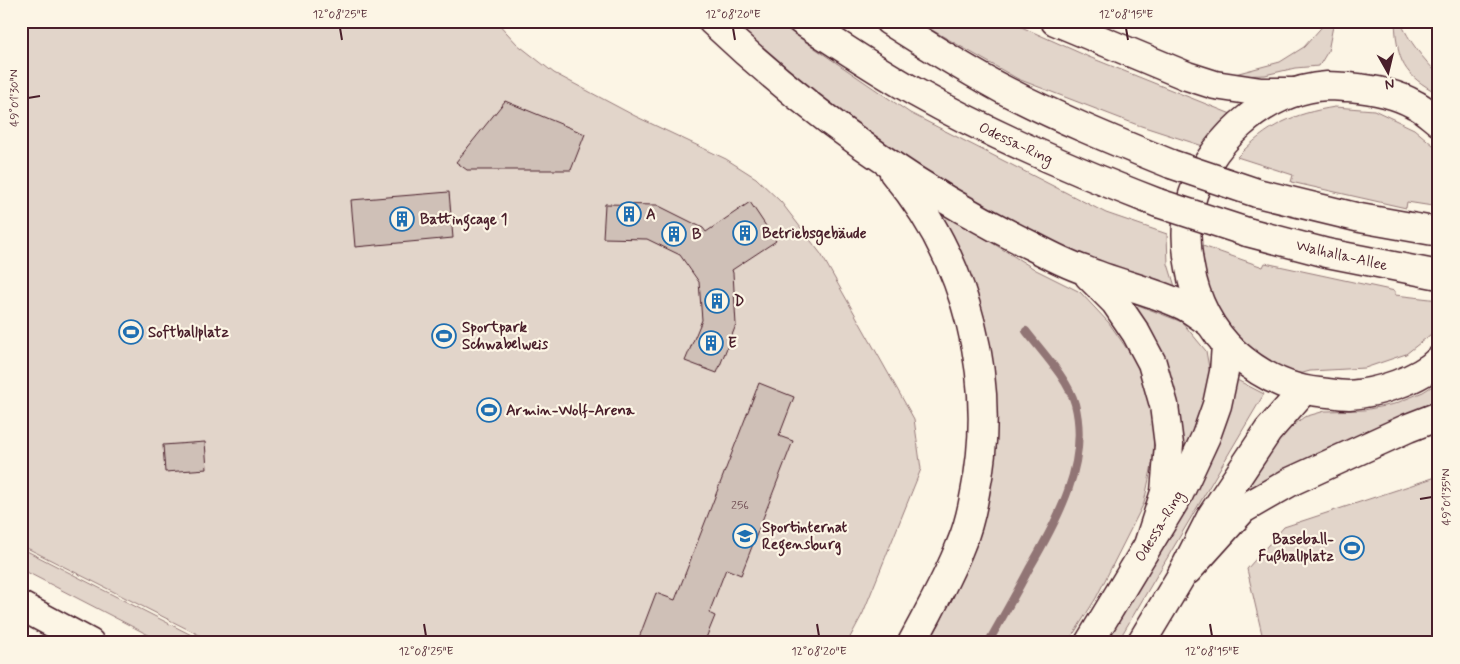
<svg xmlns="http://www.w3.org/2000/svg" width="1460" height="664" font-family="Mynerve,sans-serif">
<rect width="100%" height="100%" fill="#fcf5e5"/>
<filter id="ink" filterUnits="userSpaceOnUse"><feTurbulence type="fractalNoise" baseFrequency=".02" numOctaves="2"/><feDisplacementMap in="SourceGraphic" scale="10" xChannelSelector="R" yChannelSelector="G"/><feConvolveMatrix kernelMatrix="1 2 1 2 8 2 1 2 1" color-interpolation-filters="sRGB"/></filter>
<g filter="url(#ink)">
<g fill="#e2d5ca" stroke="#967a7a">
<polygon points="21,21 496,21 517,44 554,73 635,116 726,159 756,178 781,202 821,254 914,419 921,469 863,613 847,643 215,643 21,545"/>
<polygon points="731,21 775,21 910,113 1106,213 1167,234 1168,264 1177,293 1126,276 1001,220 892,150 773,60"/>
<polygon points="916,21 1008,21 1089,57 1241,118 1209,148 1135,124 1018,79"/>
<polygon points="1327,21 1334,21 1328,51 1319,66 1295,68 1265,75 1235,76 1235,74 1280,62 1304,47"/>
<path d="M1395,21h5c9,20 23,38 39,54v19c-36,-19 -42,-33 -44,-73z"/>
<path d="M1335,107l39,3 40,19 25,21v57l-32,-5 -1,6 -115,-26 2,-7 -56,-18c31,-32 55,-43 98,-50z"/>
<polygon points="920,198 1036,270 1080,292 1109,323 1134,359 1149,393 1154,428 1153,460 1144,503 1096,598 1068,643 928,643 939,625 971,558 991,479 996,411"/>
<polygon points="1197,244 1263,267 1265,263 1395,291 1395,295 1439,300 1439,325 1435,331 1406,354 1365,368 1310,371 1289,377 1244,351 1208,298"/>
<polygon points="1120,298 1182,322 1206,351 1211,379 1201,417 1176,474"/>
<polygon points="1237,380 1264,394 1117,643 1104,643 1228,408"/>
<polygon points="1439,382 1439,407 1242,491 1272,442 1304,417 1325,411 1364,410 1394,404 1423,392"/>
<polygon points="1439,476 1439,643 1264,643 1247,569 1284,527"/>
<polygon points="21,548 207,643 164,643 21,569"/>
</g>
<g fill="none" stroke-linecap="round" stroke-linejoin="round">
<path stroke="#917474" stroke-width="8" d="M988,643c14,-25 28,-49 41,-74 28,-48 61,-107 46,-165 -7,-25 -33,-52 -49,-73"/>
</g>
<g fill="#cfc0b7" stroke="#4a1f2b">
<polygon points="505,101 585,134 571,170 467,170 456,162"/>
<polygon points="449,192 453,238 355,247 351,200"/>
<polygon points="750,202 776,241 732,270 733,273 736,325 717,373 685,361 702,320 699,282 680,255 647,239 603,238 605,204 657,205 703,228 706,232"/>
<polygon points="759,383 794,397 779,436 793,441 741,575 726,569 709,613 715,616 704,643 637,643 656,593 675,600"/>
<polygon points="205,442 207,469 165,472 163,445"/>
</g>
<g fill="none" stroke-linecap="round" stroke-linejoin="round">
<g stroke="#4a1f2b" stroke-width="31">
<g id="secondary">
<polyline points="1188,570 1243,509 1292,481 1408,428 1439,416"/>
<polyline points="21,606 90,643"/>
</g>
</g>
<g stroke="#4a1f2b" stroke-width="31">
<g id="primary">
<path d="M1439,122c-8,-6 -16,-14 -25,-18 -19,-11 -43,-15 -65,-17 -7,0 -15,-1 -22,-1 -64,4 -122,59 -137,119 -5,20 -4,43 0,63 5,32 21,63 45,85 24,21 52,36 84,39 10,1 20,3 30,3 28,-2 70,-15 90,-35"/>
<polyline points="1089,643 1179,494 1206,436 1217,405 1224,372 1226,345"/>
<polyline points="1141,643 1180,578 1212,515 1268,431 1303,391"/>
</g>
</g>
<g stroke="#4a1f2b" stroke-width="31">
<g id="trunk">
<path d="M712,21c95,90 203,168 320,225 17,9 34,18 52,24 31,13 65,20 96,34 10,4 19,12 29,18"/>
<path d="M802,21c37,24 74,49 113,71 78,44 160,79 243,111"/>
<path d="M889,21c38,24 75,48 115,69 54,28 110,51 167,74"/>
<polyline points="1055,21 1187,76 1215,85 1261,92 1295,92"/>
<path d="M894,173c74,87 104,209 81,320 -3,17 -7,35 -14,51 -13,34 -32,67 -49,99"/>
<polyline points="1257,193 1360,218 1439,232"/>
<polyline points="1247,232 1327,253 1439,275"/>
<polyline points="1089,276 1115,302 1136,333 1152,363 1164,405 1169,445 1165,492 1149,542"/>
</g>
</g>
<use href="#secondary" stroke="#fcf5e5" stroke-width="28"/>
<use href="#primary" stroke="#fcf5e5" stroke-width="28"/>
<use href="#trunk" stroke="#fcf5e5" stroke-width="28"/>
<g stroke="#4a1f2b" stroke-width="31" stroke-linecap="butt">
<g id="trunk-bridge">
<polyline points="1171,164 1257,193"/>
<polyline points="1158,203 1247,232"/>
</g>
</g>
<use href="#trunk-bridge" stroke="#fcf5e5" stroke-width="28"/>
</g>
</g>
<path fill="none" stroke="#4a1f2b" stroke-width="2" d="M340,28l2,12M733,28l2,12M1126,28l2,12M28,98l12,-2M1420,499l12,-2M424,624l2,12M817,624l2,12M1210,624l2,12"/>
<defs>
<g id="building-ring" transform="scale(1.25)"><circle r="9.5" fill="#fcf5e5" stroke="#1f6fb2" stroke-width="1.5"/><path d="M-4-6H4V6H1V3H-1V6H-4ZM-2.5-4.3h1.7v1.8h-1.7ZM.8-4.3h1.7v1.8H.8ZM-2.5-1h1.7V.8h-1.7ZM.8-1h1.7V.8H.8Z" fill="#1f6fb2"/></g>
<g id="stadium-ring" transform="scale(1.25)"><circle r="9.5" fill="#fcf5e5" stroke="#1f6fb2" stroke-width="1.5"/><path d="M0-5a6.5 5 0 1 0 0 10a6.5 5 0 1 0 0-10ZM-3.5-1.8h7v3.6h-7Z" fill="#1f6fb2"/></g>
<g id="school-ring" transform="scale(1.25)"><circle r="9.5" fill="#fcf5e5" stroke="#1f6fb2" stroke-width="1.5"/><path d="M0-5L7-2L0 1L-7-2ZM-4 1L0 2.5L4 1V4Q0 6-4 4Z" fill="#1f6fb2"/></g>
</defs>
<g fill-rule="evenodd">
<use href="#building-ring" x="629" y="214"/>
<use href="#building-ring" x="402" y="219"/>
<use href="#building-ring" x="745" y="233"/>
<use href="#building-ring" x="674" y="234"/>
<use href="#building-ring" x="717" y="301"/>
<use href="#stadium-ring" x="131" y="332"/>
<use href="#stadium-ring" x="444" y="336"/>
<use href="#building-ring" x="711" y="343"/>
<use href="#stadium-ring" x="489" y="410"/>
<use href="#school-ring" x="745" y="536"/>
<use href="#stadium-ring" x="1352" y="548"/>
</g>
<g text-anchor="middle" stroke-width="4.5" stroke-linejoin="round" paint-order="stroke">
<g font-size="12" fill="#6b474e">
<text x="740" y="509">256</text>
</g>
<g font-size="15" fill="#4a1f2b" stroke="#fcf5e5">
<text transform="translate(1016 143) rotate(25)" y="5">Odessa-Ring</text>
<text transform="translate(1342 255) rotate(13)" y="5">Walhalla-Allee</text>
<text transform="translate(1159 526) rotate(-59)" y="5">Odessa-Ring</text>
</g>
<g font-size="15" font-weight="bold" fill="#4a1f2b" stroke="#fcf5e5" text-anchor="start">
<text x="646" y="219">A</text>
<text x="420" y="224">Battingcage 1</text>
<text x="762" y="238">Betriebsgebäude</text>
<text x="692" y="239">B</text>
<text x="734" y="306">D</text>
<text x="462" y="332">Sportpark<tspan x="462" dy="17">Schwabelweis</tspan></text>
<text x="148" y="337">Softballplatz</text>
<text x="728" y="348">E</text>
<text x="506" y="415">Armin-Wolf-Arena</text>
<text x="762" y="532">Sportinternat<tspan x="762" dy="17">Regensburg</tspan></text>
<text x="1334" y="544" text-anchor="end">Baseball-<tspan x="1334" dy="17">Fußballplatz</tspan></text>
</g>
</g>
<rect width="1460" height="664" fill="none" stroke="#fcf5e5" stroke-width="55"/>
<g transform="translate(1388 72) rotate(172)" stroke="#fcf5e5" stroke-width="4" paint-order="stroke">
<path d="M0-4L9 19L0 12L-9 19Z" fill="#4a1f2b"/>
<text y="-8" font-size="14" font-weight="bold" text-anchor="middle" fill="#4a1f2b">N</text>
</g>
<rect x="28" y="28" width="1404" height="608" fill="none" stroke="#4a1f2b" stroke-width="2"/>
<g font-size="12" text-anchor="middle" fill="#4a1f2b">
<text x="340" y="18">12°08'25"E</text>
<text x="733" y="18">12°08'20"E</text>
<text x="1126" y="18">12°08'15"E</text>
<text transform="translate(14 98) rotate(-90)" y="4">49°01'30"N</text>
<text transform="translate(1446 497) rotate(-90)" y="4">49°01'35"N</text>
<text x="426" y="655">12°08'25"E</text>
<text x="819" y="655">12°08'20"E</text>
<text x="1212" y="655">12°08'15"E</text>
</g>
</svg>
